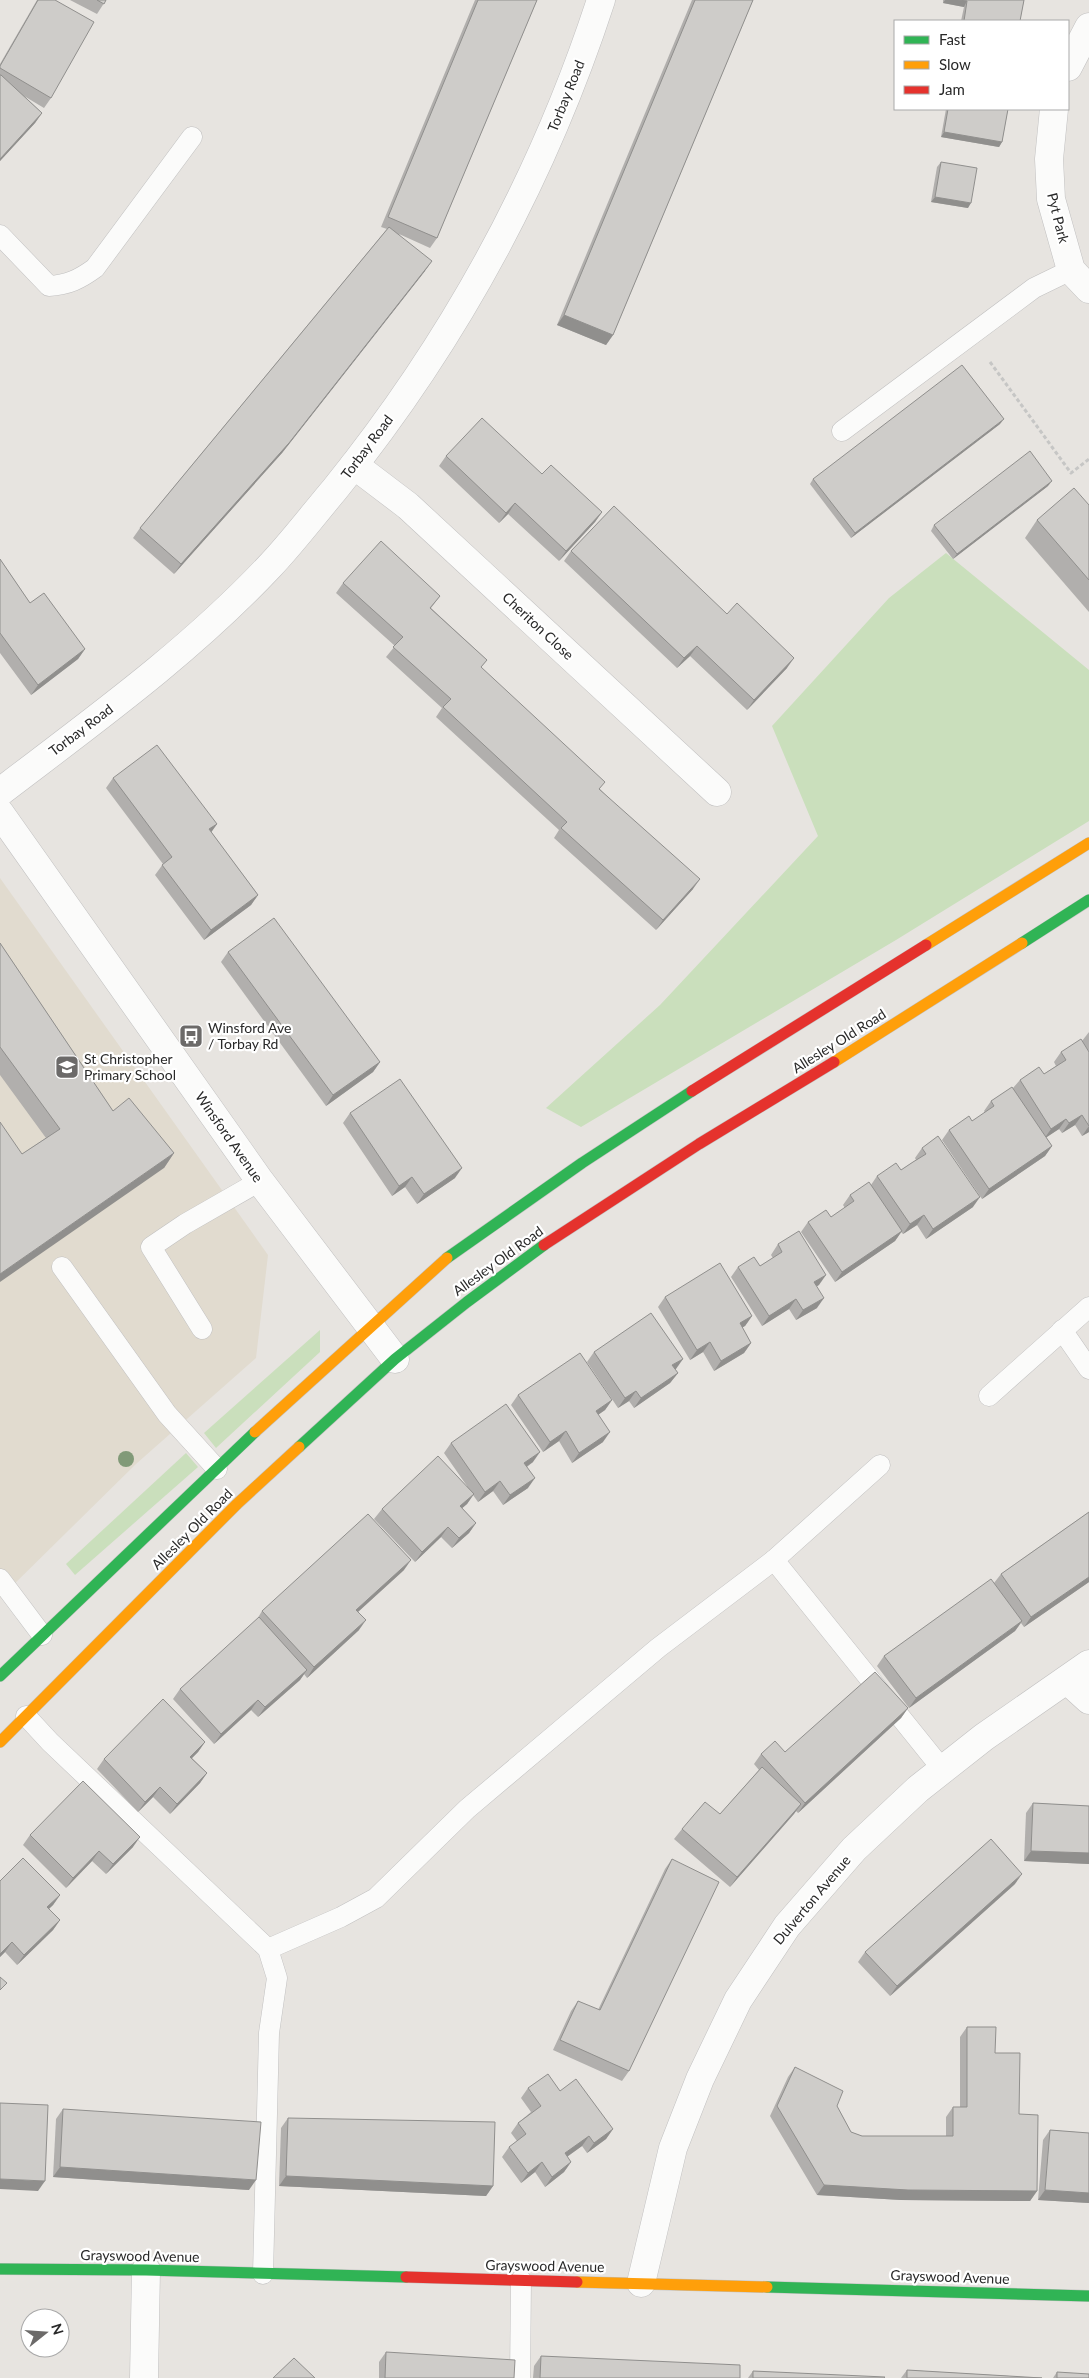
<svg xmlns="http://www.w3.org/2000/svg" width="1089" height="2378" font-family="Lato,sans-serif">
<rect width="100%" height="100%" fill="#e7e4e0"/>
<polygon fill="#e1dbcf" points="0,878 268,1255 256,1358 136,1464 0,1598"/>
<g fill="#cadfbc">
<polygon points="946,553 1089,670 1089,821 896,940 581,1127 546,1108 660,1005 818,836 772,726 889,598"/>
<polygon points="320,1330 320,1352 216,1448 204,1433"/>
<polygon points="186,1453 198,1467 75,1575 66,1564"/>
</g>
<g fill="none" stroke-linecap="round" stroke-linejoin="round">
<g stroke="#c1c0c0" stroke-width="21">
<g id="lane">
<path d="M0,235l49,51c19,-1 31,-7 46,-18l97,-131"/>
<polyline points="842,431 1034,288 1071,270"/>
<polyline points="62,1267 167,1414 217,1469"/>
<polyline points="202,1329 151,1247 185,1224 260,1181"/>
<polyline points="1062,1330 1089,1369"/>
<polyline points="989,1396 1089,1307"/>
<polyline points="880,1465 774,1560 943,1770"/>
<polyline points="0,1579 42,1635"/>
<polyline points="26,1716 50,1742 268,1949 277,1978 269,2033 263,2274"/>
<polyline points="268,1949 341,1917 376,1898 467,1809 658,1648 774,1560"/>
<polyline points="520,2378 521,2280"/>
</g>
</g>
<g stroke="#c1c0c0" stroke-width="29">
<g id="street">
<polyline points="1068,67 1089,27"/>
<polyline points="1054,109 1049,159 1051,199 1071,270 1089,289"/>
<polyline points="354,465 408,506 717,792"/>
<path d="M0,792c93,-71 188,-139 269,-225 23,-24 44,-52 66,-78 118,-146 208,-311 266,-489"/>
<polyline points="0,813 260,1181 395,1359"/>
<polyline points="1067,1680 1089,1700"/>
<polyline points="641,2283 673,2148 700,2079 738,2000 787,1926 854,1849 918,1789 984,1737 1089,1664"/>
<polyline points="144,2378 146,2270"/>
</g>
</g>
<g stroke="#c1c0c0" stroke-width="12">
<g id="fast">
<polyline points="1022,943 1089,900"/>
<polyline points="447,1258 582,1163 692,1091"/>
<polyline points="299,1447 395,1359 467,1302 544,1245"/>
<polyline points="0,1676 255,1432"/>
<polyline points="0,2269 146,2270 406,2277"/>
<polyline points="767,2287 1089,2296"/>
</g>
</g>
<g stroke="#c1c0c0" stroke-width="12">
<g id="slow">
<polyline points="926,945 1089,843"/>
<polyline points="834,1062 1022,943"/>
<polyline points="255,1432 447,1258"/>
<polyline points="0,1742 237,1504 299,1447"/>
<polyline points="577,2282 767,2287"/>
</g>
</g>
<g stroke="#c1c0c0" stroke-width="12">
<g id="jam">
<polyline points="692,1091 926,945"/>
<polyline points="544,1245 699,1144 834,1062"/>
<polyline points="406,2277 577,2282"/>
</g>
</g>
<polyline stroke="#c6c6c5" stroke-width="3" stroke-dasharray="4 2.5" stroke-linecap="butt" points="990,362 1071,473 1089,459"/>
<use href="#lane" stroke="#fbfbfa" stroke-width="20"/>
<use href="#street" stroke="#fbfbfa" stroke-width="28"/>
<use href="#fast" stroke="#30b455" stroke-width="11"/>
<use href="#slow" stroke="#ff9f0a" stroke-width="11"/>
<use href="#jam" stroke="#e5322d" stroke-width="11"/>
</g>
<circle fill="#819a78" cx="126" cy="1459" r="8"/>
<g fill="#b1afad">
<polygon points="37,0 55,0 51,98 44,108 24,96 42,113 35,123 0,161 0,64"/>
<polygon points="70,0 106,0 97,14"/>
<polygon points="475,0 537,0 437,238 430,248 399,234 425,271 282,453 174,574 133,538 140,528 387,229 381,227"/>
<polygon points="692,0 753,0 613,335 606,345 557,325"/>
<polygon points="943,0 1024,0 1020,21 961,21 964,7 943,3"/>
<polygon points="946,109 1008,109 1002,142 999,147 941,137"/>
<polygon points="941,162 968,208 931,202 937,167"/>
<polygon points="1000,424 851,538 810,484 813,479"/>
<polygon points="446,456 542,474 602,512 595,522 559,561 508,514 499,523 439,466"/>
<polygon points="1048,486 953,559 931,531 934,525"/>
<polygon points="1089,505 1089,612 1025,538 1037,520"/>
<polygon points="571,551 727,614 787,668 747,710 690,656 677,668 564,561"/>
<polygon points="0,559 30,603 85,649 78,659 31,695 0,653"/>
<polygon points="343,583 440,596 431,608 487,660 481,667 600,789 693,889 656,930 554,838 559,830 436,717 442,708 386,657 395,646 336,593"/>
<polygon points="113,778 217,824 211,832 258,895 251,905 204,940 155,875 163,864 106,788"/>
<polygon points="0,943 113,1111 174,1153 164,1168 22,1154 46,1138 0,1075"/>
<polygon points="228,952 380,1062 373,1072 326,1106 221,962"/>
<polygon points="1089,1032 1089,1052 1082,1041"/>
<polygon points="1061,1052 1089,1052 1089,1132 1082,1136 1075,1125 1062,1133 1059,1129 1046,1137 1052,1146 1045,1156 982,1199 942,1140 949,1130 972,1121 985,1113 984,1111 991,1101 1013,1088 1020,1080 1044,1074 1056,1066 1054,1062"/>
<polygon points="350,1113 455,1178 417,1204 405,1187 392,1196 343,1123"/>
<polygon points="922,1148 973,1207 926,1239 917,1225 903,1234 901,1232 895,1241 835,1282 801,1232 808,1222 831,1217 845,1208 843,1205 850,1195 871,1185 877,1176 901,1170 916,1160 915,1158"/>
<polygon points="778,1244 819,1285 816,1286 817,1308 796,1320 789,1309 762,1326 731,1277 738,1267 760,1266 773,1258 771,1255"/>
<polygon points="665,1297 752,1316 745,1326 742,1327 751,1343 744,1353 714,1371 703,1352 690,1360 658,1307"/>
<polygon points="594,1352 676,1369 675,1369 678,1373 670,1383 634,1408 629,1401 618,1408 587,1362"/>
<polygon points="518,1395 612,1400 605,1410 598,1415 603,1442 572,1463 559,1441 543,1452 511,1405"/>
<polygon points="451,1443 533,1462 527,1467 528,1488 503,1505 493,1491 478,1502 473,1495 467,1504 462,1508 476,1523 469,1533 452,1548 441,1537 415,1562 374,1519 382,1509 467,1486 444,1453"/>
<polygon points="1089,1512 1089,1582 1024,1627 1021,1623 1015,1631 909,1708 877,1666 884,1656 994,1583 1001,1574"/>
<polygon points="404,1570 358,1612 359,1630 307,1678 304,1674 300,1680 258,1717 251,1710 214,1744 173,1699 180,1689 256,1621 262,1611"/>
<polygon points="908,1708 901,1718 798,1813 796,1811 730,1887 674,1839 682,1829 720,1814 759,1770 754,1764 761,1754 785,1752"/>
<polygon points="205,1742 198,1752 192,1758 207,1773 200,1783 170,1814 153,1797 138,1812 97,1769 104,1759"/>
<polygon points="1033,1803 1089,1806 1089,1864 1024,1861 1026,1813"/>
<polygon points="30,1835 133,1847 106,1874 92,1861 66,1888 23,1845"/>
<polygon points="672,1859 629,2071 622,2081 553,2050 571,2011 578,2001 598,2010 665,1869"/>
<polygon points="0,1881 60,1895 53,1905 49,1909 60,1920 53,1930 17,1965 5,1952 0,1957"/>
<polygon points="1015,1884 890,1996 858,1962 865,1952"/>
<polygon points="967,2027 995,2053 1019,2114 1037,2191 1030,2201 901,2200 817,2195 770,2116 788,2077 795,2067 837,2106 851,2132 862,2136 946,2136 946,2117 953,2107 960,2107 960,2037"/>
<polygon points="528,2088 560,2091 613,2129 606,2139 587,2153 582,2146 567,2157 571,2162 564,2172 545,2187 535,2172 521,2183 502,2157 509,2147 517,2141 511,2133 518,2123 531,2112 521,2098"/>
<polygon points="63,2109 249,2190 53,2177 56,2119"/>
<polygon points="288,2118 493,2186 486,2196 279,2186 281,2128"/>
<polygon points="1050,2130 1089,2133 1089,2203 1038,2200 1043,2140"/>
<polygon points="386,2352 514,2378 379,2378 379,2362"/>
<polygon points="541,2356 740,2378 533,2378 534,2366"/>
<polygon points="907,2370 1042,2378 901,2378"/>
<polygon points="753,2371 884,2378 748,2378"/>
<polygon points="1057,2372 1089,2378 1053,2378"/>
</g>
<g fill="#908f8d">
<polygon points="945,0 958,0 967,1 964,7 943,3"/>
<polygon points="42,113 35,123 0,161 0,159"/>
<polygon points="944,132 1002,142 999,147 941,137"/>
<polygon points="935,197 971,203 968,208 931,202"/>
<polygon points="432,261 425,271 282,453 174,574 181,564"/>
<polygon points="564,315 613,335 606,345 557,325"/>
<polygon points="1004,419 1000,424 851,538 855,533"/>
<polygon points="1052,481 1048,486 953,559 957,554"/>
<polygon points="515,503 508,514 499,523 506,513"/>
<polygon points="602,512 595,522 559,561 566,551"/>
<polygon points="697,646 690,656 677,668 684,658"/>
<polygon points="85,649 78,659 31,695 38,685"/>
<polygon points="794,658 787,668 747,710 754,700"/>
<polygon points="217,824 210,834 209,829"/>
<polygon points="700,879 693,889 656,930 663,920"/>
<polygon points="258,895 251,905 204,940 211,930"/>
<polygon points="380,1062 373,1072 326,1106 333,1095"/>
<polygon points="1082,1115 1075,1125 1062,1133 1069,1123"/>
<polygon points="1066,1119 1059,1129 1044,1139 1051,1129"/>
<polygon points="1089,1126 1089,1132 1082,1136"/>
<polygon points="1052,1146 1045,1156 982,1199 989,1189"/>
<polygon points="174,1153 164,1168 0,1282 0,1274"/>
<polygon points="462,1168 455,1178 417,1204 424,1194"/>
<polygon points="412,1177 405,1187 392,1196 399,1186"/>
<polygon points="980,1197 973,1207 926,1239 933,1229"/>
<polygon points="924,1215 917,1225 903,1234 910,1224"/>
<polygon points="902,1231 895,1241 835,1282 842,1272"/>
<polygon points="826,1275 819,1285 807,1292 814,1282"/>
<polygon points="824,1298 817,1308 796,1320 803,1310"/>
<polygon points="796,1299 789,1309 762,1326 769,1316"/>
<polygon points="752,1316 745,1326 733,1333 740,1323"/>
<polygon points="710,1342 703,1352 690,1360 697,1350"/>
<polygon points="751,1343 744,1353 714,1371 721,1361"/>
<polygon points="683,1359 676,1369 665,1375 672,1365"/>
<polygon points="678,1373 670,1383 634,1408 641,1398"/>
<polygon points="636,1391 629,1401 618,1408 625,1398"/>
<polygon points="612,1400 605,1410 589,1421 596,1411"/>
<polygon points="566,1431 559,1441 543,1452 550,1442"/>
<polygon points="610,1432 603,1442 572,1463 579,1453"/>
<polygon points="540,1452 533,1462 517,1473 524,1463"/>
<polygon points="535,1478 528,1488 503,1505 510,1495"/>
<polygon points="500,1481 493,1491 478,1502 485,1492"/>
<polygon points="474,1494 467,1504 453,1516 460,1506"/>
<polygon points="476,1523 469,1533 452,1548 459,1538"/>
<polygon points="448,1527 441,1537 415,1562 422,1552"/>
<polygon points="411,1560 404,1570 349,1620 356,1610"/>
<polygon points="1089,1577 1089,1582 1024,1627 1031,1617"/>
<polygon points="366,1620 359,1630 307,1678 314,1667"/>
<polygon points="1022,1621 1015,1631 909,1708 916,1698"/>
<polygon points="307,1670 300,1680 258,1717 265,1707"/>
<polygon points="258,1700 251,1710 214,1744 221,1734"/>
<polygon points="908,1708 901,1718 798,1813 805,1803"/>
<polygon points="205,1742 198,1752 183,1767 190,1757"/>
<polygon points="207,1773 200,1783 170,1814 177,1804"/>
<polygon points="160,1787 153,1797 138,1812 145,1802"/>
<polygon points="801,1804 794,1814 730,1887 737,1877"/>
<polygon points="140,1837 133,1847 106,1874 113,1864"/>
<polygon points="99,1851 92,1861 66,1888 73,1878"/>
<polygon points="1031,1851 1089,1853 1089,1864 1024,1861"/>
<polygon points="1022,1874 1015,1884 890,1996 897,1986"/>
<polygon points="60,1895 53,1905 40,1917 47,1907"/>
<polygon points="60,1920 53,1930 17,1965 24,1955"/>
<polygon points="12,1942 5,1952 0,1957 0,1954"/>
<polygon points="613,2129 606,2139 587,2153 594,2143"/>
<polygon points="589,2136 582,2146 558,2163 565,2153"/>
<polygon points="542,2162 535,2172 521,2183 528,2173"/>
<polygon points="571,2162 564,2172 545,2187 552,2177"/>
<polygon points="60,2167 256,2180 249,2190 53,2177"/>
<polygon points="286,2176 493,2186 486,2196 279,2186"/>
<polygon points="0,2179 45,2181 38,2191 0,2189"/>
<polygon points="824,2185 1037,2191 1030,2201 901,2200 817,2195"/>
<polygon points="1045,2190 1089,2193 1089,2203 1038,2200"/>
</g>
<g fill="#ceccc9" stroke="#908f8d">
<polygon points="38,0 55,0 94,22 51,98 0,68 0,66"/>
<polygon points="97,0 106,0 104,4"/>
<polygon points="478,0 537,0 437,238 388,217"/>
<polygon points="695,0 753,0 613,335 564,315"/>
<polygon points="958,0 1024,0 1020,21 964,21 967,1"/>
<polygon points="0,75 1,75 42,113 0,159"/>
<polygon points="948,109 1008,109 1002,142 944,132"/>
<polygon points="941,162 977,168 971,203 935,197"/>
<polygon points="389,227 432,261 289,443 181,564 140,528"/>
<polygon points="962,365 1004,419 855,533 813,479"/>
<polygon points="482,418 542,474 551,465 602,512 566,551 515,503 506,513 446,456"/>
<polygon points="1030,451 1052,481 957,554 934,525"/>
<polygon points="1074,488 1089,505 1089,580 1037,520"/>
<polygon points="614,506 727,614 737,603 794,658 754,700 697,646 684,658 571,551"/>
<polygon points="381,541 440,596 430,608 487,660 481,667 605,782 599,789 700,879 663,920 561,828 567,822 443,707 451,699 393,647 403,637 343,583"/>
<polygon points="0,559 30,603 44,593 85,649 38,685 0,633"/>
<polygon points="157,745 217,824 209,829 258,895 211,930 162,865 172,857 113,778"/>
<polygon points="274,918 380,1062 333,1095 228,952"/>
<polygon points="0,943 113,1111 129,1098 174,1153 0,1274 0,1122 22,1154 60,1129 0,1047"/>
<polygon points="1081,1039 1089,1052 1089,1126 1082,1115 1069,1123 1066,1119 1051,1129 1020,1080 1039,1067 1044,1074 1066,1060 1061,1052"/>
<polygon points="400,1079 462,1168 424,1194 412,1177 399,1186 350,1113"/>
<polygon points="1012,1087 1052,1146 989,1189 949,1130 969,1116 972,1121 994,1106 991,1101"/>
<polygon points="938,1136 980,1197 933,1229 924,1215 910,1224 877,1176 896,1163 901,1170 913,1162 926,1154 922,1148"/>
<polygon points="869,1182 902,1231 842,1272 808,1222 826,1210 831,1217 854,1201 850,1195"/>
<polygon points="799,1231 826,1275 814,1282 824,1298 803,1310 796,1299 769,1316 738,1267 754,1257 760,1266 782,1252 778,1244"/>
<polygon points="720,1263 752,1316 740,1323 751,1343 721,1361 710,1342 697,1350 665,1297"/>
<polygon points="651,1313 683,1359 672,1365 678,1373 641,1398 636,1391 625,1398 594,1352"/>
<polygon points="580,1353 612,1400 596,1411 610,1432 579,1453 566,1431 550,1442 518,1395"/>
<polygon points="506,1404 540,1452 524,1463 535,1478 510,1495 500,1481 485,1492 451,1443"/>
<polygon points="438,1456 474,1494 460,1506 476,1523 459,1538 448,1527 422,1552 382,1509"/>
<polygon points="1089,1512 1089,1577 1031,1617 1001,1574"/>
<polygon points="368,1514 411,1560 356,1610 366,1620 314,1667 262,1611"/>
<polygon points="991,1579 1022,1621 916,1698 884,1656"/>
<polygon points="259,1617 307,1670 265,1707 258,1700 221,1734 180,1689"/>
<polygon points="875,1672 908,1708 805,1803 761,1754 775,1741 785,1752"/>
<polygon points="163,1699 205,1742 190,1757 207,1773 177,1804 160,1787 145,1802 104,1759"/>
<polygon points="762,1767 801,1804 737,1877 682,1829 705,1802 720,1814"/>
<polygon points="83,1781 140,1837 113,1864 99,1851 73,1878 30,1835"/>
<polygon points="1033,1803 1089,1806 1089,1853 1031,1851"/>
<polygon points="991,1839 1022,1874 897,1986 865,1952"/>
<polygon points="23,1858 60,1895 47,1907 60,1920 24,1955 12,1942 0,1954 0,1881"/>
<polygon points="672,1859 719,1882 629,2071 560,2040 578,2001 600,2010"/>
<polygon points="0,1977 7,1983 0,1990"/>
<polygon points="967,2027 996,2027 995,2053 1020,2053 1019,2114 1038,2115 1037,2191 908,2190 824,2185 777,2106 795,2067 843,2091 837,2106 851,2132 862,2136 953,2136 953,2107 967,2107"/>
<polygon points="548,2074 560,2091 576,2079 613,2129 594,2143 589,2136 565,2153 571,2162 552,2177 542,2162 528,2173 509,2147 526,2134 518,2123 541,2106 528,2088"/>
<polygon points="0,2103 48,2105 45,2181 0,2179"/>
<polygon points="63,2109 261,2122 256,2180 60,2167"/>
<polygon points="288,2118 495,2122 493,2186 286,2176"/>
<polygon points="1050,2130 1089,2133 1089,2193 1045,2190"/>
<polygon points="386,2352 515,2360 514,2378 385,2378"/>
<polygon points="541,2356 740,2365 740,2378 540,2378"/>
<polygon points="294,2358 315,2378 273,2378"/>
<polygon points="907,2370 1042,2378 907,2378"/>
<polygon points="753,2371 885,2377 884,2378 753,2378"/>
<polygon points="1057,2372 1089,2374 1089,2378 1057,2378"/>
</g>
<defs>
<g id="bus-square" transform="scale(1.25)"><rect x="-9" y="-9" width="18" height="18" rx="4" fill="#6c6a69" stroke="#fff"/><path d="M-5-6H5V4H4V6H2V4H-2V6H-4V4H-5ZM-3.5-4V0h7V-4ZM-3.5 1.2v1.5H-2V1.2ZM2 1.2v1.5H3.5V1.2Z" fill="#fff"/></g>
<g id="school-square" transform="scale(1.25)"><rect x="-9" y="-9" width="18" height="18" rx="4" fill="#6c6a69" stroke="#fff"/><path d="M0-5L7-2L0 1L-7-2ZM-4 1L0 2.5L4 1V4Q0 6-4 4Z" fill="#fff"/></g>
</defs>
<g fill-rule="evenodd">
<use href="#bus-square" x="191" y="1036"/>
<use href="#school-square" x="67" y="1067"/>
</g>
<g text-anchor="middle" stroke-width="4.5" stroke-linejoin="round" paint-order="stroke">
<g font-size="14" fill="#292929" stroke="#fff">
<text transform="translate(566 96) rotate(-68)" y="5">Torbay Road</text>
<text transform="translate(1058 218) rotate(76)" y="5">Pyt Park</text>
<text transform="translate(367 447) rotate(-53)" y="5">Torbay Road</text>
<text transform="translate(538 626) rotate(43)" y="5">Cheriton Close</text>
<text transform="translate(81 730) rotate(-37)" y="5">Torbay Road</text>
<text transform="translate(839 1041) rotate(-32)" y="5">Allesley Old Road</text>
<text transform="translate(229 1137) rotate(55)" y="5">Winsford Avenue</text>
<text transform="translate(498 1261) rotate(-36)" y="5">Allesley Old Road</text>
<text transform="translate(192 1529) rotate(-45)" y="5">Allesley Old Road</text>
<text transform="translate(812 1900) rotate(-50)" y="5">Dulverton Avenue</text>
<text transform="translate(140 2256) rotate(1)" y="5">Grayswood Avenue</text>
<text transform="translate(545 2266) rotate(1)" y="5">Grayswood Avenue</text>
<text transform="translate(950 2277) rotate(2)" y="5">Grayswood Avenue</text>
</g>
<g font-size="14" fill="#292929" stroke="#fff" text-anchor="start">
<text x="208" y="1033">Winsford Ave<tspan x="208" dy="16">/ Torbay Rd</tspan></text>
<text x="84" y="1064">St Christopher<tspan x="84" dy="16">Primary School</tspan></text>
</g>
</g>
<rect x="894" y="20" width="175" height="90" fill="#ffffff" stroke="#a9a9a9"/>
<rect x="904" y="36" width="25" height="8" fill="#30b455" stroke="#a9a9a9"/>
<text x="939" y="45" font-size="15" fill="#292929">Fast</text>
<rect x="904" y="61" width="25" height="8" fill="#ff9f0a" stroke="#a9a9a9"/>
<text x="939" y="70" font-size="15" fill="#292929">Slow</text>
<rect x="904" y="86" width="25" height="8" fill="#e5322d" stroke="#a9a9a9"/>
<text x="939" y="95" font-size="15" fill="#292929">Jam</text>
<g transform="translate(45 2333) rotate(73)"><circle r="24" fill="#ffffff" stroke="#a9a9a9"/>
<path d="M0-4L9 19L0 12L-9 19Z" fill="#6c6a69"/>
<text y="-8" font-size="14" font-weight="bold" text-anchor="middle" fill="#292929">N</text>
</g>
</svg>
